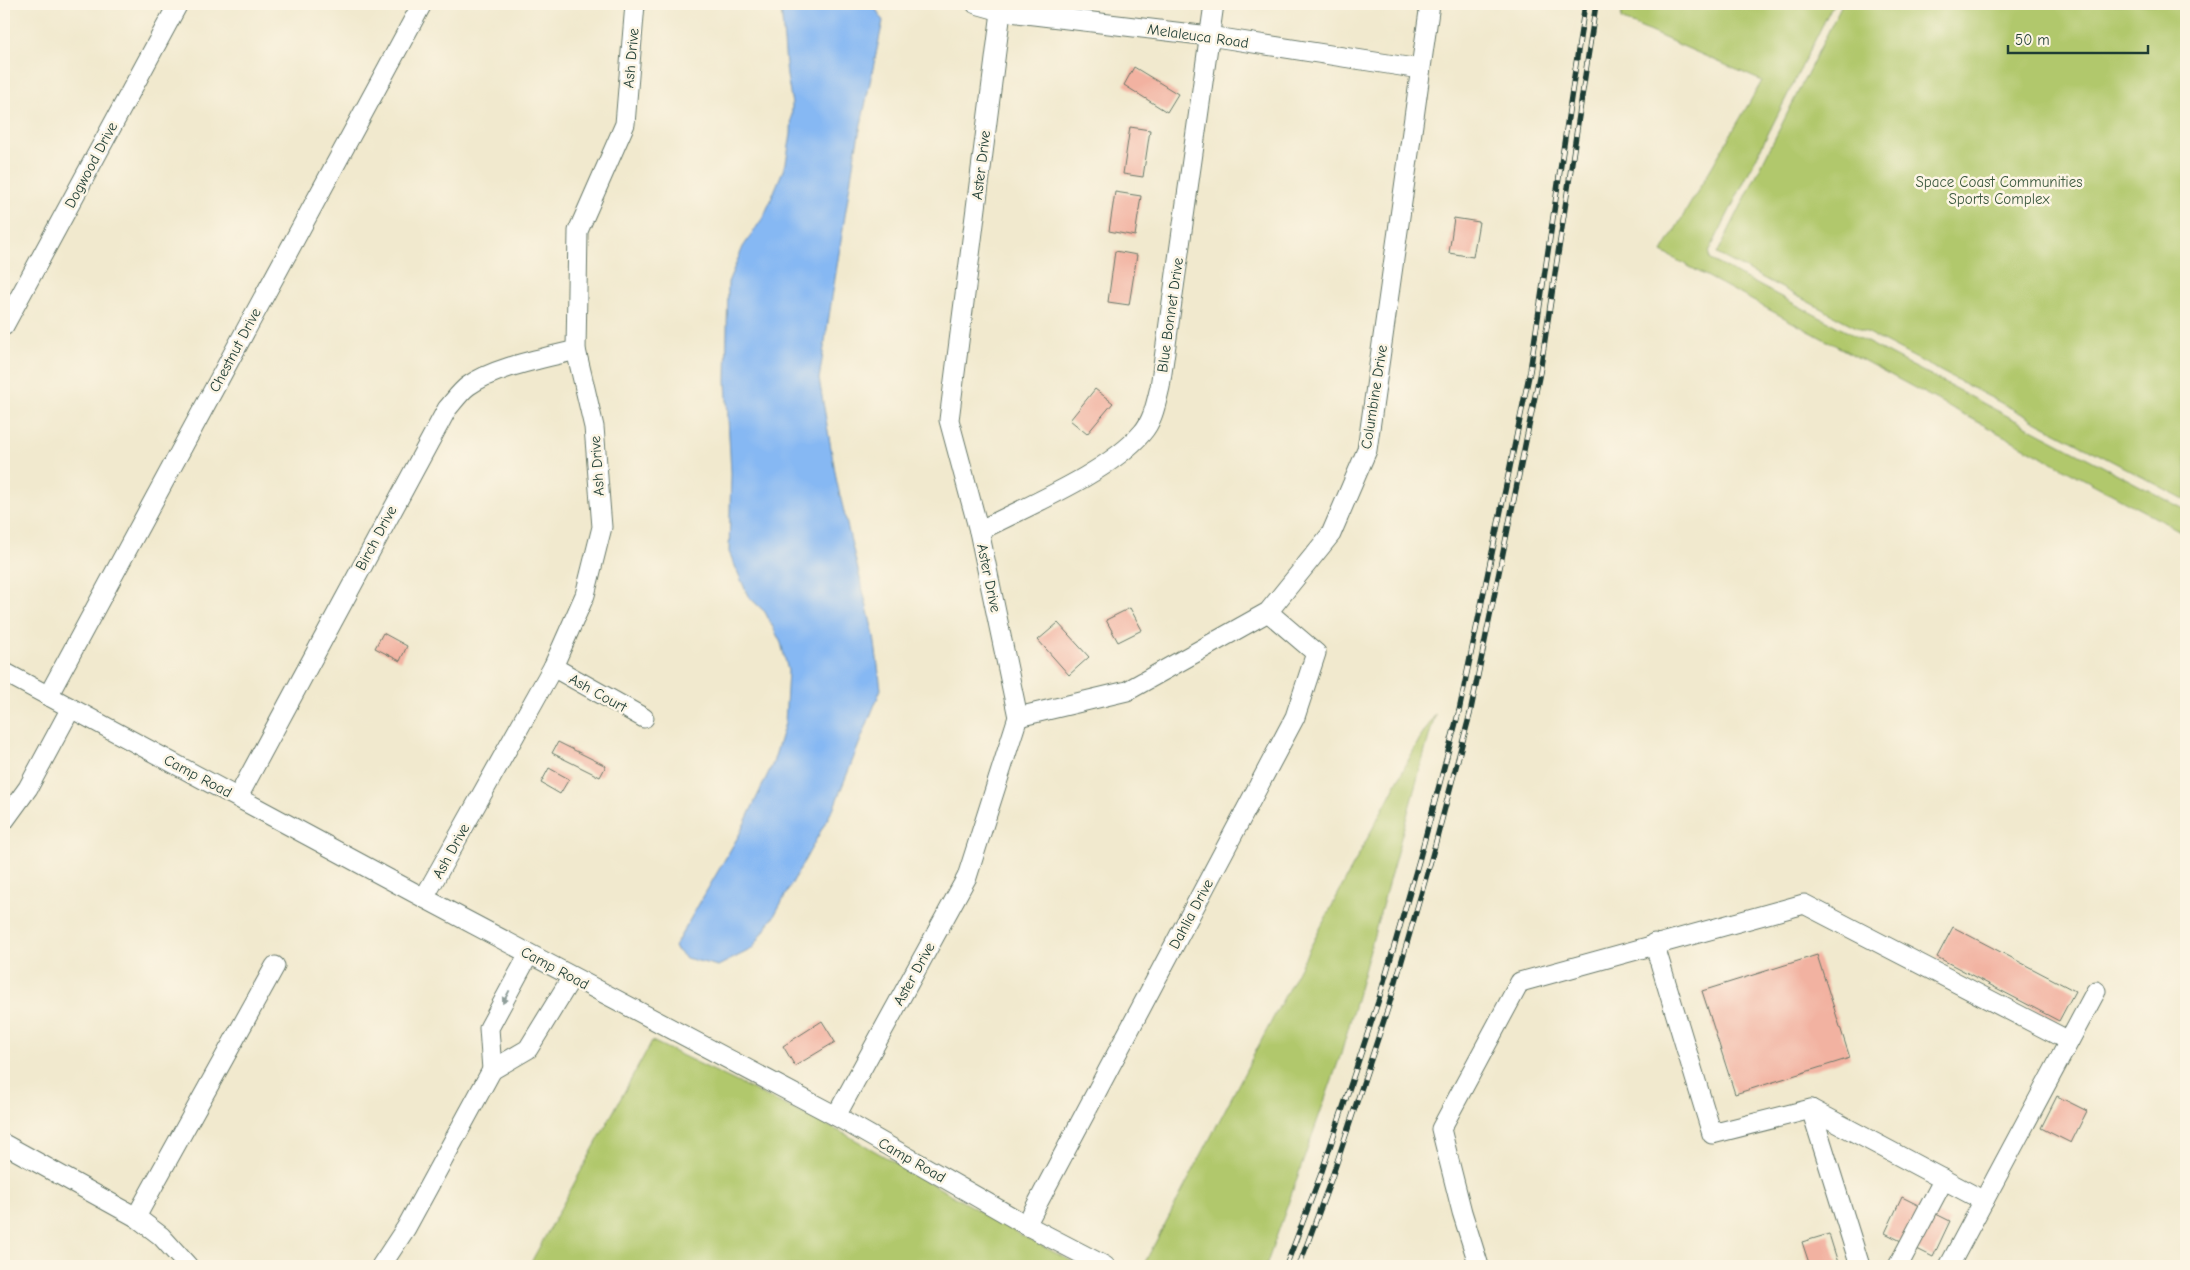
<svg xmlns="http://www.w3.org/2000/svg" width="2190" height="1270" font-family="'Comic Neue',sans-serif">
<rect width="100%" height="100%" fill="#fcf5e5"/>
<filter id="ink" filterUnits="userSpaceOnUse"><feTurbulence type="fractalNoise" baseFrequency=".02" numOctaves="2"/><feDisplacementMap in="SourceGraphic" scale="10" xChannelSelector="R" yChannelSelector="G"/><feConvolveMatrix kernelMatrix="1 2 1 2 8 2 1 2 1" color-interpolation-filters="sRGB"/></filter>
<filter id="wash" filterUnits="userSpaceOnUse"><feTurbulence type="fractalNoise" baseFrequency=".0096" numOctaves="4" result="noise"/><feDisplacementMap in="SourceGraphic" scale="20" xChannelSelector="R" yChannelSelector="G"/><feGaussianBlur stdDeviation="1.12" result="paint"/><feColorMatrix in="noise" values="0 0 0 0 0 0 0 0 0 0 0 0 0 0 0 0 0 1.4 0 .05"/><feComposite in="paint" operator="in"/></filter>
<g filter="url(#wash)">
<rect width="100%" height="100%" fill="#f1e9ce"/>
<g fill="#b1c86c" stroke="#688250">
<polygon points="1623,4 1833,4 1710,250 1709,256 1711,260 2186,510 2186,534 1662,252 1762,81 1621,19"/>
<polygon points="1842,4 2186,4 2186,500 1717,254"/>
<polygon points="1435,715 1341,1054 1266,1266 1143,1266 1419,740"/>
<polygon points="652,1041 847,1135 1021,1235 1081,1266 529,1266"/>
</g>
<polygon fill="#86b8f3" stroke="#527a94" points="783,4 873,4 883,21 855,153 819,379 837,483 874,636 881,689 834,807 774,916 752,949 718,966 686,958 674,947 739,835 773,763 785,723 788,671 781,643 765,612 748,596 729,552 731,473 726,381 728,282 743,247 764,216 786,163 791,134 792,104 787,76 781,8"/>
<g id="blocks">
<g fill="#f2b2a1">
<polygon points="1134,67 1178,94 1167,112 1124,85"/>
<polygon points="1130,127 1150,130 1143,177 1123,174"/>
<polygon points="1115,192 1141,196 1135,236 1109,231"/>
<polygon points="1454,218 1479,222 1473,257 1449,253"/>
<polygon points="1115,251 1137,255 1129,305 1108,302"/>
<polygon points="1095,389 1113,403 1087,434 1070,420"/>
<polygon points="1130,608 1142,630 1118,642 1106,620"/>
<polygon points="1058,623 1089,657 1069,675 1038,640"/>
<polygon points="383,633 407,646 400,661 375,648"/>
<polygon points="558,742 606,766 600,777 552,753"/>
<polygon points="549,768 569,779 560,794 541,783"/>
<polygon points="1953,927 2075,991 2059,1021 1937,957"/>
<polygon points="1817,955 1850,1058 1735,1094 1702,991"/>
<polygon points="822,1021 835,1042 795,1066 783,1046"/>
<polygon points="2057,1096 2087,1111 2071,1143 2041,1128"/>
<polygon points="1902,1197 1950,1221 1933,1257 1885,1233"/>
<polygon points="1829,1234 1839,1266 1810,1266 1802,1242"/>
</g>
</g>
</g>
<g filter="url(#ink)">
<use href="#blocks" fill-opacity="0" stroke="#68796a" stroke-width="1"/>
<g fill="none" stroke-linecap="round" stroke-linejoin="round">
<g stroke="#68796a" stroke-width="21">
<g id="minor">
<polyline points="976,4 1001,11 1209,36 1420,69"/>
<polyline points="4,326 178,4"/>
<path d="M979,531c48,-25 129,-58 163,-98 11,-12 14,-30 18,-46l54,-383"/>
<polyline points="553,667 644,718"/>
<polyline points="4,672 424,898 836,1116 1026,1225 1105,1266"/>
<polyline points="48,696 422,4"/>
<polyline points="1018,717 1127,691 1268,612 1331,534 1367,450 1430,4"/>
<path d="M238,797l209,-388c7,-8 13,-17 21,-23 26,-19 77,-28 108,-36"/>
<polyline points="4,821 28,788 71,708"/>
<polyline points="424,898 553,667 585,595 602,527 594,427 576,350 578,231 625,124 635,4"/>
<polyline points="1654,943 1712,1134 1811,1109 1860,1266"/>
<polyline points="529,954 489,1028 492,1070 528,1049 572,977"/>
<polyline points="1811,1109 1984,1201"/>
<polyline points="836,1116 967,877 1018,717 979,531 949,420 1002,4"/>
<polyline points="4,1144 136,1217 161,1236 188,1266"/>
<polyline points="136,1217 275,966"/>
<polyline points="1026,1225 1295,717 1316,653 1268,612"/>
<polyline points="381,1266 406,1228 492,1070"/>
<polyline points="1479,1266 1462,1212 1441,1129 1520,982 1804,904 2069,1041"/>
<polyline points="1898,1266 1944,1179"/>
<polyline points="1949,1266 2096,991"/>
</g>
</g>
<use href="#minor" stroke="#fff" stroke-width="19"/>
<g stroke="#1f3d34" stroke-width="5.5">
<g id="rail">
<polyline points="1286,1266 1321,1174 1378,1002 1420,857 1459,711 1530,371 1585,4"/>
<polyline points="1299,1266 1332,1177 1389,1005 1431,860 1470,714 1540,372 1596,4"/>
</g>
</g>
<use href="#rail" stroke="#fcf5e5" stroke-width="4" stroke-dasharray="11" stroke-linecap="butt"/>
</g>
<defs><path id="oneway-solid" d="M-6-.8H1V-3.2L6.5 0L1 3.2V.8H-6Z" transform="scale(1.25)"/></defs>
<use fill="#8f9e9a" href="#oneway-solid" transform="translate(506 997) rotate(118)"/>
</g>
<g text-anchor="middle" stroke-width="5" stroke-linejoin="round" paint-order="stroke">
<g font-size="15" fill="#1f3d34" stroke="#fcf5e5">
<text transform="translate(1198 36) rotate(8)" y="5">Melaleuca Road</text>
<text transform="translate(631 58) rotate(-85)" y="5">Ash Drive</text>
<text transform="translate(91 165) rotate(-62)" y="5">Dogwood Drive</text>
<text transform="translate(981 165) rotate(-83)" y="5">Aster Drive</text>
<text transform="translate(1170 315) rotate(-82)" y="5">Blue Bonnet Drive</text>
<text transform="translate(235 350) rotate(-62)" y="5">Chestnut Drive</text>
<text transform="translate(1374 397) rotate(-81)" y="5">Columbine Drive</text>
<text transform="translate(597 466) rotate(-94)" y="5">Ash Drive</text>
<text transform="translate(376 538) rotate(-62)" y="5">Birch Drive</text>
<text transform="translate(989 578) rotate(78)" y="5">Aster Drive</text>
<text transform="translate(598 693) rotate(29)" y="5">Ash Court</text>
<text transform="translate(198 776) rotate(28)" y="5">Camp Road</text>
<text transform="translate(451 851) rotate(-61)" y="5">Ash Drive</text>
<text transform="translate(1191 914) rotate(-62)" y="5">Dahlia Drive</text>
<text transform="translate(555 968) rotate(28)" y="5">Camp Road</text>
<text transform="translate(914 974) rotate(-61)" y="5">Aster Drive</text>
<text transform="translate(912 1160) rotate(30)" y="5">Camp Road</text>
</g>
<g font-size="15" fill="#3c593f" stroke="#fcf5e5">
<text x="1999" y="187">Space Coast Communities<tspan x="1999" dy="17">Sports Complex</tspan></text>
</g>
</g>
<rect width="2190" height="1270" fill="none" stroke="#fcf5e5" stroke-width="20"/>
<path d="M2008 45v8h140v-8" fill="none" stroke="#1f3d34" stroke-width="2.5"/>
<text x="2015" y="45" font-size="15" fill="#1f3d34" stroke="#fcf5e5" stroke-width="4" paint-order="stroke">50 m</text>
</svg>
